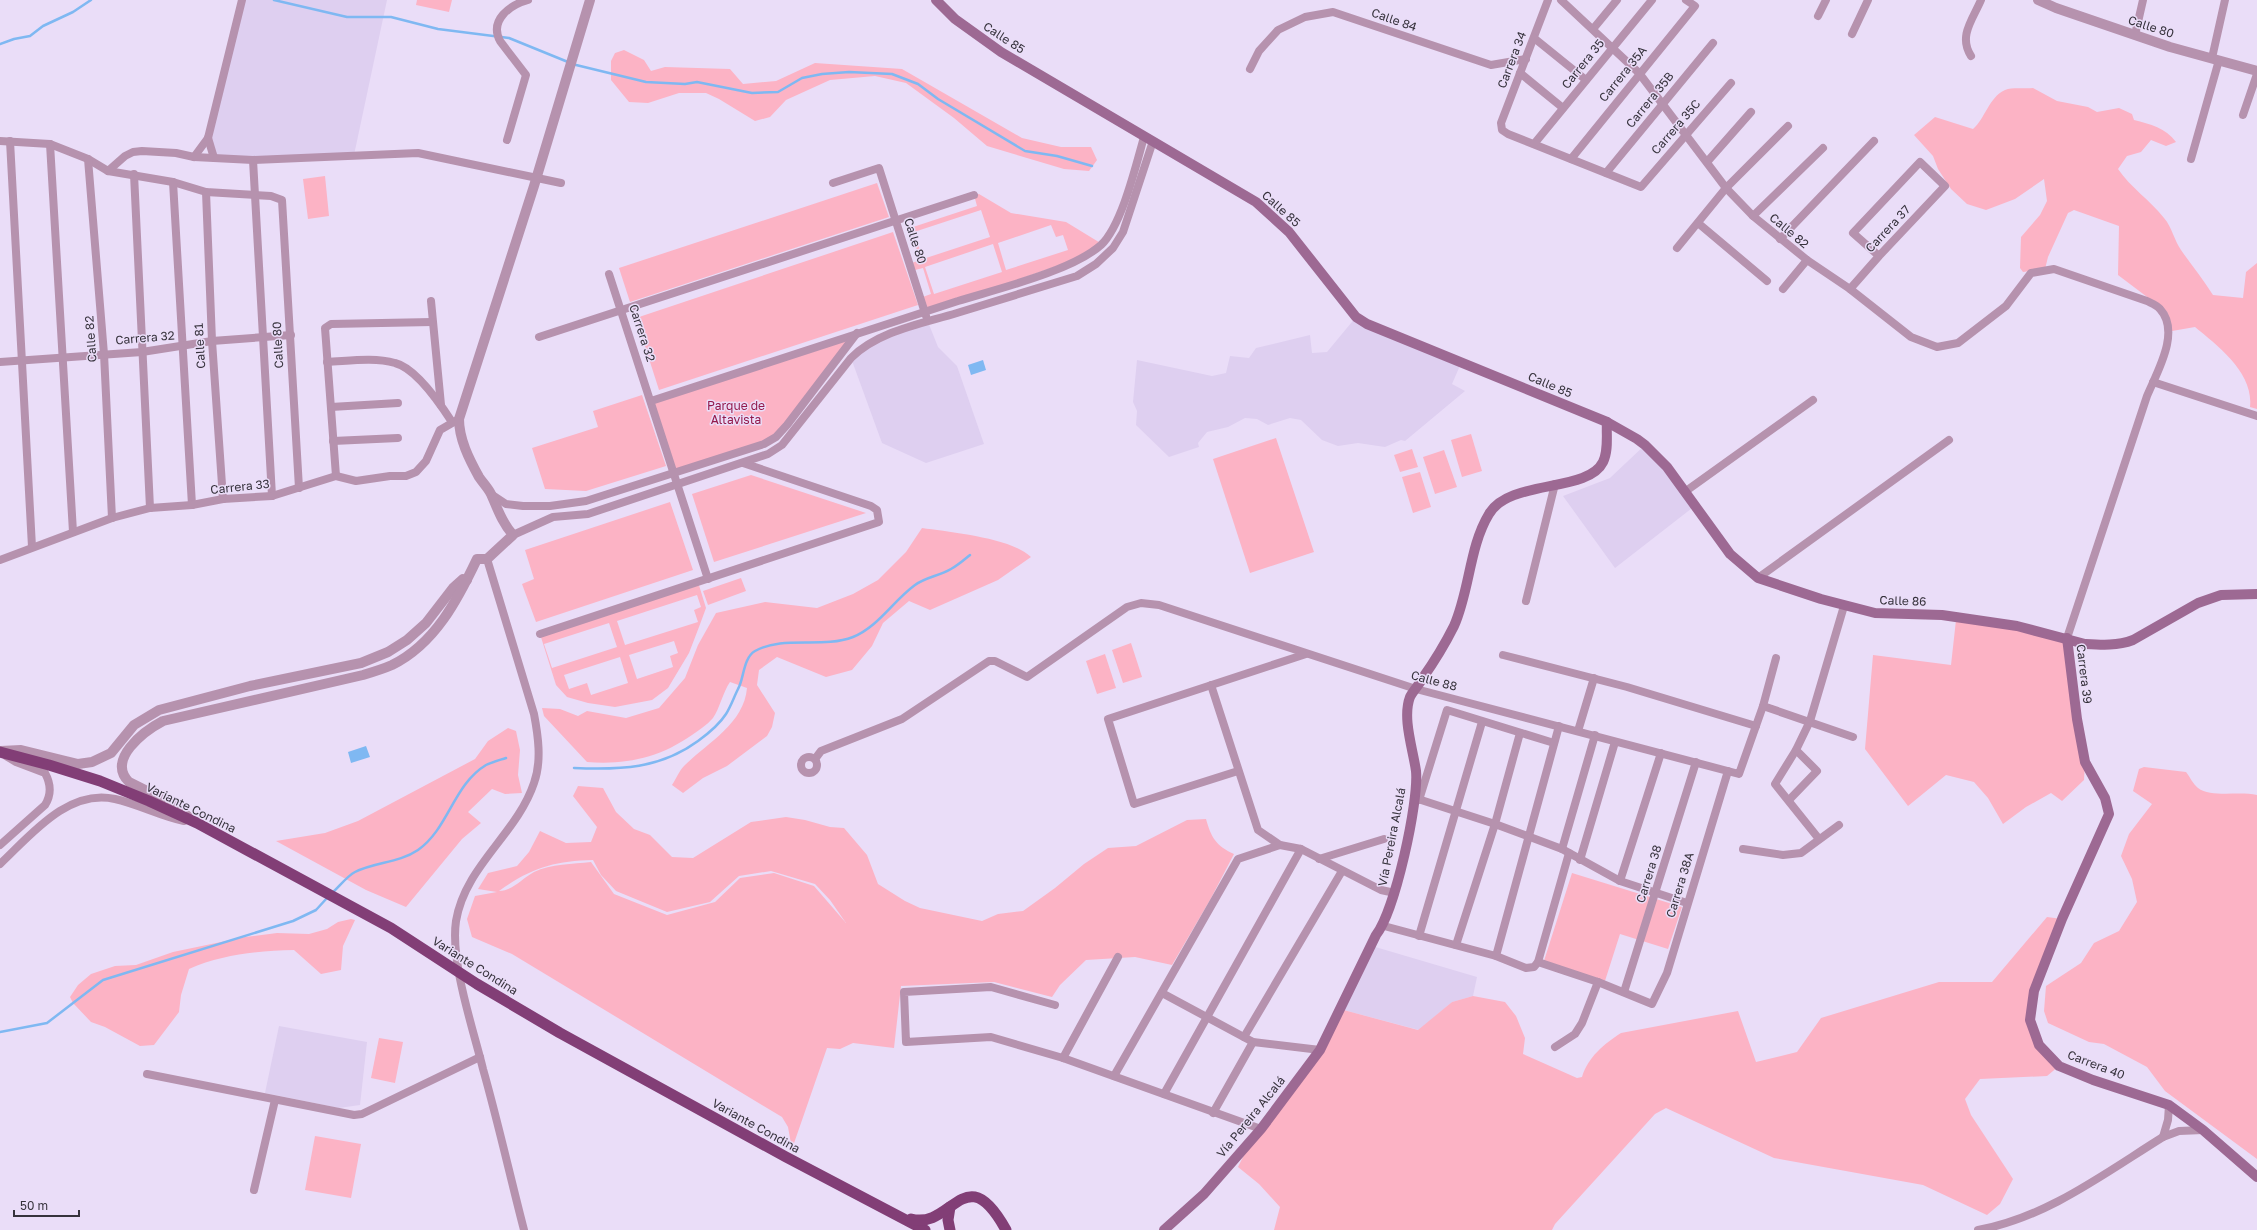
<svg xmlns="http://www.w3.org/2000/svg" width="2257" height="1230" font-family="'Golos Text',sans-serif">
<rect width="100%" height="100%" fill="#eaddf8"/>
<g fill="#decff0">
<polygon points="242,0 387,0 354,155 214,158 209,144"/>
<polygon points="1356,317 1462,361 1452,384 1465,391 1405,441 1401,440 1385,447 1358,443 1338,446 1322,440 1301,420 1290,418 1268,425 1257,419 1245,418 1228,427 1207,432 1198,443 1199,447 1169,457 1136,425 1137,411 1133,402 1137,360 1212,376 1226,373 1230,356 1249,358 1256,348 1310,335 1312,353 1327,352"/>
<polygon points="928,322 938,347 957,366 984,444 926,463 882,443 851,358 863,346"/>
<polygon points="1645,445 1696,505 1615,568 1563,496 1610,478"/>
<polygon points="1372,946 1477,977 1473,996 1452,1002 1419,1030 1340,1009"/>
<polygon points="279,1026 367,1042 360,1105 339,1108 265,1093"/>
</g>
<g fill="#fcb3c5" fill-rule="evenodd">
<polygon points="417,0 452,0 449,12 416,5"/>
<polygon points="624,50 644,60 651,71 665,67 730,69 743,84 776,81 815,63 902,69 1022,138 1061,147 1091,147 1097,160 1089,171 1064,169 987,146 954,118 906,83 875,76 830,80 786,100 770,117 755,121 719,99 706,93 679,93 648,103 629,102 611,80 611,61 615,53"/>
<path d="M2033,88l24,13 31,6 9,5 22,-4 13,6 2,6c16,4 32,8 42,22l-10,4 -15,-6 -10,12 -14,4 -9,13c13,19 32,31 46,49 8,9 10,22 17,32 11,16 22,29 32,45l30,3 3,-26 11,-9v146l-7,-2c4,-34 -32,-61 -55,-80l-23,4 -5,-19 -49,-37 1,-49 -45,-16 -6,3 -20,44 -3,12 -22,3 -3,-4 1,-31 19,-22 7,-14 -3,-22 -29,20 -29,11 -19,-6 -16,-15 -13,-20 -5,-13 -19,-21 21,-18 38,12c12,-10 16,-32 32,-39 7,-3 20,-1 28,-2z"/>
<polygon points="325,176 329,216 308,219 303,179"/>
<polygon points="877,183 889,217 630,302 619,268"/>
<path d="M979,194l32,19 55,9 36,22 -14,11 -163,57 -5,-14 11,-4 -8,-26 -12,3 -2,-7 11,-4 -10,-32 67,-22 -3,-11zM981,210l9,27 -67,22 -9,-27zM1051,225l5,12 7,-2 5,15 -62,20 -8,-27zM993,244l9,28 -68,22 -9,-27z"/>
<polygon points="893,232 918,305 659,390 636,318"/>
<polygon points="857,333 776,437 675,473 651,401"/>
<polygon points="642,395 666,466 586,491 545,489 532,448 598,427 593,411"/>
<polygon points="1471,434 1482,471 1462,477 1451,440"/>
<polygon points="1276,438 1314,552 1250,573 1213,459"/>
<polygon points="1412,449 1418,467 1400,472 1394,455"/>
<polygon points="1444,450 1457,487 1435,494 1423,457"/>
<polygon points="1420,472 1431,507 1413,513 1402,477"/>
<polygon points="751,475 866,513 714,562 692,494"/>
<polygon points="670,502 693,570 536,622 522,584 534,579 525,550"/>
<path d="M922,528c28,4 90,10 109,29l-33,23 -68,30 -21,-9 -26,22 -11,23 -20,24 -26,7 -49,-20 -18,13 -2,15 18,28 -3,14 -5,9 -40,30 -24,12 -20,15 -11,-8c4,-6 7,-14 12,-19 23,-23 60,-42 63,-78l-17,-6c-7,10 -11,28 -17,36 -6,7 -14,12 -21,17 -33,23 -66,30 -105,27l-43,-46 -2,-8 18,1 18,7 9,-5 39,7 33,-10 26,-30 13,-33 18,-32 49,-11 52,6 36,-14 25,-14 28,-28z"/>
<polygon points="741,578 746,591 708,605 703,591"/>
<path d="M698,582l8,26 -7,19 -10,26 -21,35 -16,12 -37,7 -27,-4 -21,-6 -11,-12 -16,-51zM697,595l4,12 -7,3 4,12 -73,23 -8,-24zM609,623l8,24 -65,21 -8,-24zM674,641l4,12 -8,3 3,11 -36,12 -8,-24zM620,657l8,26 -37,12 -4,-12 -18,6 -5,-14z"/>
<polygon points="1956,620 2012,628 2066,641 2085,762 2084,780 2062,801 2051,793 2026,807 2003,824 1988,798 1974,782 1946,775 1908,806 1865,749 1873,655 1951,665"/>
<polygon points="1131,643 1142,677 1123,683 1112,650"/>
<polygon points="1105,654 1116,688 1097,694 1086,661"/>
<polygon points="508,728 516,731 520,750 518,775 522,793 505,794 492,789 468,812 481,823 462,839 406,907 366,890 276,841 325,833 358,821 475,759 488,741"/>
<path d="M2144,767l42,5c4,5 7,12 12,16 13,10 41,3 59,7v364l-92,-68 -18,-24 -43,-23 -15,-2 -41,-19 -4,-12 2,-25 35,-23 13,-20 25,-12 18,-29 -5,-23 -11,-23 8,-22 23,-30 -19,-13 6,-22z"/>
<path d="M578,786l25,2 13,24 18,17 16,6 22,22 21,1 58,-36 35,-5 19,3 25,7 14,1 23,27 11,29 27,17 15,7 62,13 16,-7 25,-3 32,-23 29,-24 24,-16 28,-2 51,-26 19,-1c5,18 10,27 28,35l-24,46 -38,65 -37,-8 -49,3 -26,25 -8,12 -58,-15 -93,4 -7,62 -41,-5 -13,6 -13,-1 -35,101 -4,-22 -6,-10 -270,-163 -40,-17 -5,-18 8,-23 22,-4 -19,-3 10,-16 29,-7 12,-14 11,-21 26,12 25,-1 6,-15 -24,-31zM593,860l8,15 15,16 51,21 43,-10 29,-26 32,-5 44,13 15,16 16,23 -32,-37 -40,-13 -34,5 -25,24 -48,13 -53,-21 -23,-32c-18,2 -40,2 -57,10 -13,7 -20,18 -35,19 32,-23 55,-30 94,-31z"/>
<polygon points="1572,873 1682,907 1668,949 1620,934 1604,984 1543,964"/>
<path d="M2047,917l15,2 -31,94 8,32 20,21 -12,10 -67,3 -15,20 6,16 42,64 -13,25 -13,11 -64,-30 -149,-27 -108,-50 -11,6 -100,110 -3,6h-278l6,-23 -21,-23 -21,-17 14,-28 29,-37 59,-93 78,21 34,-28 21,-6 32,6 11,14 9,22 -2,16 54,24 5,-1c6,-20 22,-33 39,-44l117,-22 18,51 41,-10 24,-34 118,-36h53z"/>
<path d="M351,919l4,1 -12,26 -2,24 -20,4 -27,-24c-36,1 -71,4 -105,19l-8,26 -2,17 -25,33 -14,1 -35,-19 -14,-5 -18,-19 -3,-6 8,-12 13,-11 24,-8 21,-1 37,-13 72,-15 32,-4 32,1 18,-5 11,-7z"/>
<polygon points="379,1038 403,1042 395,1083 371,1078"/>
<polygon points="315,1136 361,1144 351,1198 305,1190"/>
</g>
<g fill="#7fb8f2">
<polygon points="983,360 986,370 971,375 968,365"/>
<polygon points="366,746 370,757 351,763 348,752"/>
</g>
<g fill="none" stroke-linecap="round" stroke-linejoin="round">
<g stroke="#7fb8f2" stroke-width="2.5">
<polyline points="274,0 347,17 391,17 438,29 509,38 568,62"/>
<polyline points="0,44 14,39 30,36 43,26 73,12 91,0"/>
<polyline points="572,64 646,82 685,84 697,82 752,93 778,92 802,78 822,74 849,72 892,74 918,84 938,99 1025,151 1057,156 1092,166"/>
<path d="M574,768c46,2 86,1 124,-27 11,-8 21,-16 28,-27 5,-8 8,-17 12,-25 6,-10 5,-31 17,-38 29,-16 67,-2 98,-14 25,-10 40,-36 62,-52 11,-8 24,-9 36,-16 6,-3 13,-9 19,-14"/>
<path d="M332,893c7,-6 15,-17 23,-21 20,-10 44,-9 63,-22 31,-22 35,-65 68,-85 6,-3 14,-5 20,-7"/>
<polyline points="0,1032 47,1023 103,980 293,921 316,910 327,898"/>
</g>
<g stroke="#b692ae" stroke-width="8">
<polyline points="1548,0 1501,123 1502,130 1508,134 1641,187 1731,83"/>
<path d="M1561,0l78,73 87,115 27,28 54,44 43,29 61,48 26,10 21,-4 48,-37 25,-33 23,-4 93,32c4,2 10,4 13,8 21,23 -3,63 -13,87l-80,242"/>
<polyline points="1818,16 1826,0"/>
<polyline points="1593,29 1617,0"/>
<polyline points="1852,34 1868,0"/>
<polyline points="2135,35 2143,0"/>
<polyline points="1534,38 1586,80"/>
<path d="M1971,56c-13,-20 2,-37 10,-56"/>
<polyline points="2212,58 2225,0"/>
<polyline points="1250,69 1259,51 1278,30 1305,17 1333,12 1491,65 1526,59"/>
<polyline points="1520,73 1563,108"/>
<polyline points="2243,115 2257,74"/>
<polyline points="208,138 214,158"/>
<path d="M507,140l19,-65 -26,-34c-11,-21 10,-36 28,-41"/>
<polyline points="0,141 50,144 88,159 108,171 173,182 206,192 271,196 282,200 299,488"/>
<polyline points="10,141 32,547"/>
<polyline points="50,144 73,532"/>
<polyline points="1534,144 1652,0"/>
<polyline points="194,157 208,138 242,0"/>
<polyline points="88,159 104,354 112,518"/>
<polyline points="1571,159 1695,6 1686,0"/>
<polyline points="2191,159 2219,60"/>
<polyline points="253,160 272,496"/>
<polyline points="1707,162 1751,112"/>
<polyline points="108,171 125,156 133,152 142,151 176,153 194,157 253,160 418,153 561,183"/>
<polyline points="1606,173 1713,43"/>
<polyline points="134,174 150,508"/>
<polyline points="173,182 192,505"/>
<polyline points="833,183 879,168 926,316"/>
<polyline points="206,192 212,341 223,499"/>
<polyline points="1753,216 1823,148"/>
<polyline points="1698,223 1767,281"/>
<polyline points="1780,239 1874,141"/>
<polyline points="1677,248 1726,188 1788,126"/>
<polyline points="609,274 708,579"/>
<polyline points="1783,289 1807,260"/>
<polyline points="1850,289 1879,256 1945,186 1920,162 1853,233 1879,256"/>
<polyline points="431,301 441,405"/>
<polyline points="539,337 974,195"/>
<polyline points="0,362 142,352 212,341 291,335"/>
<path d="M327,362c22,-1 47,-5 68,1 21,5 46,42 57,59"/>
<polyline points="2153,382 2257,416"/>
<path d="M651,401c103,-34 205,-67 307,-100 39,-12 114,-30 143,-56 21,-20 35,-80 43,-108"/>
<polyline points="331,407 398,403"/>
<polyline points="333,441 398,438"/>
<polyline points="336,476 325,328 331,324 432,322"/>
<polyline points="1686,491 1813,400"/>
<polyline points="491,494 506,504 523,506 550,506 586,501 764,444 776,437 787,425 857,333"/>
<path d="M513,535l40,-18 35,-3 180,-60 14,-9 69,-87c27,-27 70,-34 106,-45 40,-12 80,-25 120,-37l19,-12 17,-16 10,-16 30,-91"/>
<path d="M487,559l47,155c4,21 8,47 0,69 -17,51 -69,83 -78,138 -6,41 17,107 27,148 15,53 27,107 41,161"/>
<polyline points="0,560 112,518 150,508 192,505 223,499 272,496 336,476 356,481 390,476 406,476 416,472 426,461 440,430 459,419"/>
<polyline points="1758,578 1949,440"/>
<polyline points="1526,601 1555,484"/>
<polyline points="540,634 879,522 877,510 871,506 743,463"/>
<polyline points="1503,655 1627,687 1756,726"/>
<polyline points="1211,685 1258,830 1280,845 1301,849 1381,890 1395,893"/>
<polyline points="1763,706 1853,737"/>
<polyline points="1578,731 1594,678"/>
<circle cx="809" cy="765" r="8"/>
<polyline points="815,759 821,751 902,719 989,661 995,661 1027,677 1127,607 1141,603 1159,605 1416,689 1739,774 1763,706 1776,658"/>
<polyline points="1238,771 1134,804 1108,719 1306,654"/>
<polyline points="1415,798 1495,824 1562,849 1620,881 1687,903"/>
<polyline points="1419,800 1447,710 1554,743"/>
<polyline points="1789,800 1817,771 1796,750"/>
<polyline points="1819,839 1775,784 1796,750 1810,721 1844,606"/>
<path d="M0,845l45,-40c7,-11 6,-21 0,-32l-29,-11 -10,-6"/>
<polyline points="1562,849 1595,735"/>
<polyline points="1743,849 1783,855 1801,853 1839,825"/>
<polyline points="1319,859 1384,839"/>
<polyline points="1580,860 1615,742"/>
<path d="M0,864c30,-28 68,-76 115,-65 23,5 45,17 69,22"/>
<polyline points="1620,881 1661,753"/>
<polyline points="1384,926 1496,956 1526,968 1534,967 1538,962 1569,853"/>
<polyline points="1419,936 1482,722"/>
<polyline points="1456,945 1495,824 1520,733"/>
<polyline points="1496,956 1559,726"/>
<polyline points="1538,962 1598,982 1652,1004 1667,973 1728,771"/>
<polyline points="1624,992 1696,762"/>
<polyline points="1162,993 1253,1042 1320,1050"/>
<polyline points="1055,1005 991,987 904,992 906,1042 991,1037 1063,1058 1261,1129"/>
<polyline points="1244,1037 1342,871"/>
<polyline points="1555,1047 1575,1034 1582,1023 1598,982"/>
<polyline points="1063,1058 1118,957"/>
<polyline points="147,1074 354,1115 362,1114 480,1057"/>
<polyline points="1114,1076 1238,859 1280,845"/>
<polyline points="1164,1094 1301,849"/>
<polyline points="2169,1105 2168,1120 2163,1137 2179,1131 2203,1130"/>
<polyline points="1213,1113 1253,1042"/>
<polyline points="254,1190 275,1100"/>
<path d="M1978,1230c68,-12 127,-57 185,-93"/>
</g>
<g stroke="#b692ae" stroke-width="10">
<polyline points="2038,0 2056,8 2170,47 2257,71"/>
<polyline points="1,751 21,750 78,764 92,762 111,753 134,725 159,710 250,686 361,663 388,652 407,640 426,623 453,588 463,579 467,580"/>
<path d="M190,818l-17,-14 -44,-22c-23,-22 15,-51 34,-61l200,-46c10,-3 20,-6 29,-10 43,-21 66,-66 85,-106h10l26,-24c-11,-13 -15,-25 -22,-41 -3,-6 -8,-11 -12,-17 -10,-18 -20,-38 -20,-58l75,-233 56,-186"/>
</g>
<g stroke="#9d6993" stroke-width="10">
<path d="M936,0l19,19 46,33 255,150 33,30 67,85 11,7 240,98 30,17 8,6 22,22 63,87 28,24 63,21 54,14 67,2 75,11 68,18c17,1 32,2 48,-4l65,-37 23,-8 36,-1"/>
<polyline points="2067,638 2077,719 2085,762 2105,798 2109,814 2062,919 2034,991 2030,1020 2039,1045 2059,1066 2093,1080 2169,1105 2203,1130 2257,1177"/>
<path d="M1164,1230l40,-36 57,-65 59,-79 56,-115c19,-24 43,-133 40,-164 -3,-22 -14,-53 -6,-74 3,-6 9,-12 12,-18 12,-17 23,-35 32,-53 16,-36 15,-79 35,-112 20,-35 99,-21 114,-52 6,-12 3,-28 4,-40"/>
</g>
<g stroke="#823e76" stroke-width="11">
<polyline points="0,752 49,765 100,781 149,801 197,823 391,928 477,984 560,1033 786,1157 925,1230"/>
<polyline points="950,1207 948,1220 950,1230"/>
<path d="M911,1219c42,11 54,-63 95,11"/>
</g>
</g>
<g text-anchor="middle" stroke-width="3" stroke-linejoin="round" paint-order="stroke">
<g font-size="12" fill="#36323c" stroke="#eaddf8">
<text transform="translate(1394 20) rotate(19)" y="4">Calle 84</text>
<text transform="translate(2151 27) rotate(18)" y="4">Calle 80</text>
<text transform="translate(1004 38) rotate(33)" y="4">Calle 85</text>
<text transform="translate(1512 60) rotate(-69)" y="4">Carrera 34</text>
<text transform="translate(1583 64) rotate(-51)" y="4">Carrera 35</text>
<text transform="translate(1623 74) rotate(-51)" y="4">Carrera 35A</text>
<text transform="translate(1650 100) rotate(-51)" y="4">Carrera 35B</text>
<text transform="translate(1676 127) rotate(-49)" y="4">Carrera 35C</text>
<text transform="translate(1281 209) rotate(42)" y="4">Calle 85</text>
<text transform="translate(1888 229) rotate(-47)" y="4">Carrera 37</text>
<text transform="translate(1789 231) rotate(40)" y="4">Calle 82</text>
<text transform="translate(915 241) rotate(72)" y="4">Calle 80</text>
<text transform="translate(642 333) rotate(72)" y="4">Carrera 32</text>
<text transform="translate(145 338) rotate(-5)" y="4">Carrera 32</text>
<text transform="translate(91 339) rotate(-94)" y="4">Calle 82</text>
<text transform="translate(278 345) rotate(-93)" y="4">Calle 80</text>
<text transform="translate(200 346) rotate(-93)" y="4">Calle 81</text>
<text transform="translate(1550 385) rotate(23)" y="4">Calle 85</text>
<text transform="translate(240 487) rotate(-6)" y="4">Carrera 33</text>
<text transform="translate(1903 601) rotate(2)" y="4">Calle 86</text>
<text transform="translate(2084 674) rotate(83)" y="4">Carrera 39</text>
<text transform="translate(1434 681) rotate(15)" y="4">Calle 88</text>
<text transform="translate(191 808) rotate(26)" y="4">Variante Condina</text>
<text transform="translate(1392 837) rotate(-79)" y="4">Vía Pereira Alcalá</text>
<text transform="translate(1649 874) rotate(-73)" y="4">Carrera 38</text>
<text transform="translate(1680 885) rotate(-73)" y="4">Carrera 38A</text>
<text transform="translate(475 966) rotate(32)" y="4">Variante Condina</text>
<text transform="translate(2096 1065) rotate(21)" y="4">Carrera 40</text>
<text transform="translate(1251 1117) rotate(-51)" y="4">Vía Pereira Alcalá</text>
<text transform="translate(756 1126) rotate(29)" y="4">Variante Condina</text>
</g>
<g font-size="12" fill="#931a4c" stroke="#eaddf8">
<text x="736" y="410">Parque de<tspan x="736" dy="14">Altavista</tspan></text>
</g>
</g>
<path d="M14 1210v6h65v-6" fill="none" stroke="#36323c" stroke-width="2"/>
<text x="20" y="1210" font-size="12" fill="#36323c" stroke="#eaddf8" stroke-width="3" paint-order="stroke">50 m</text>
</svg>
